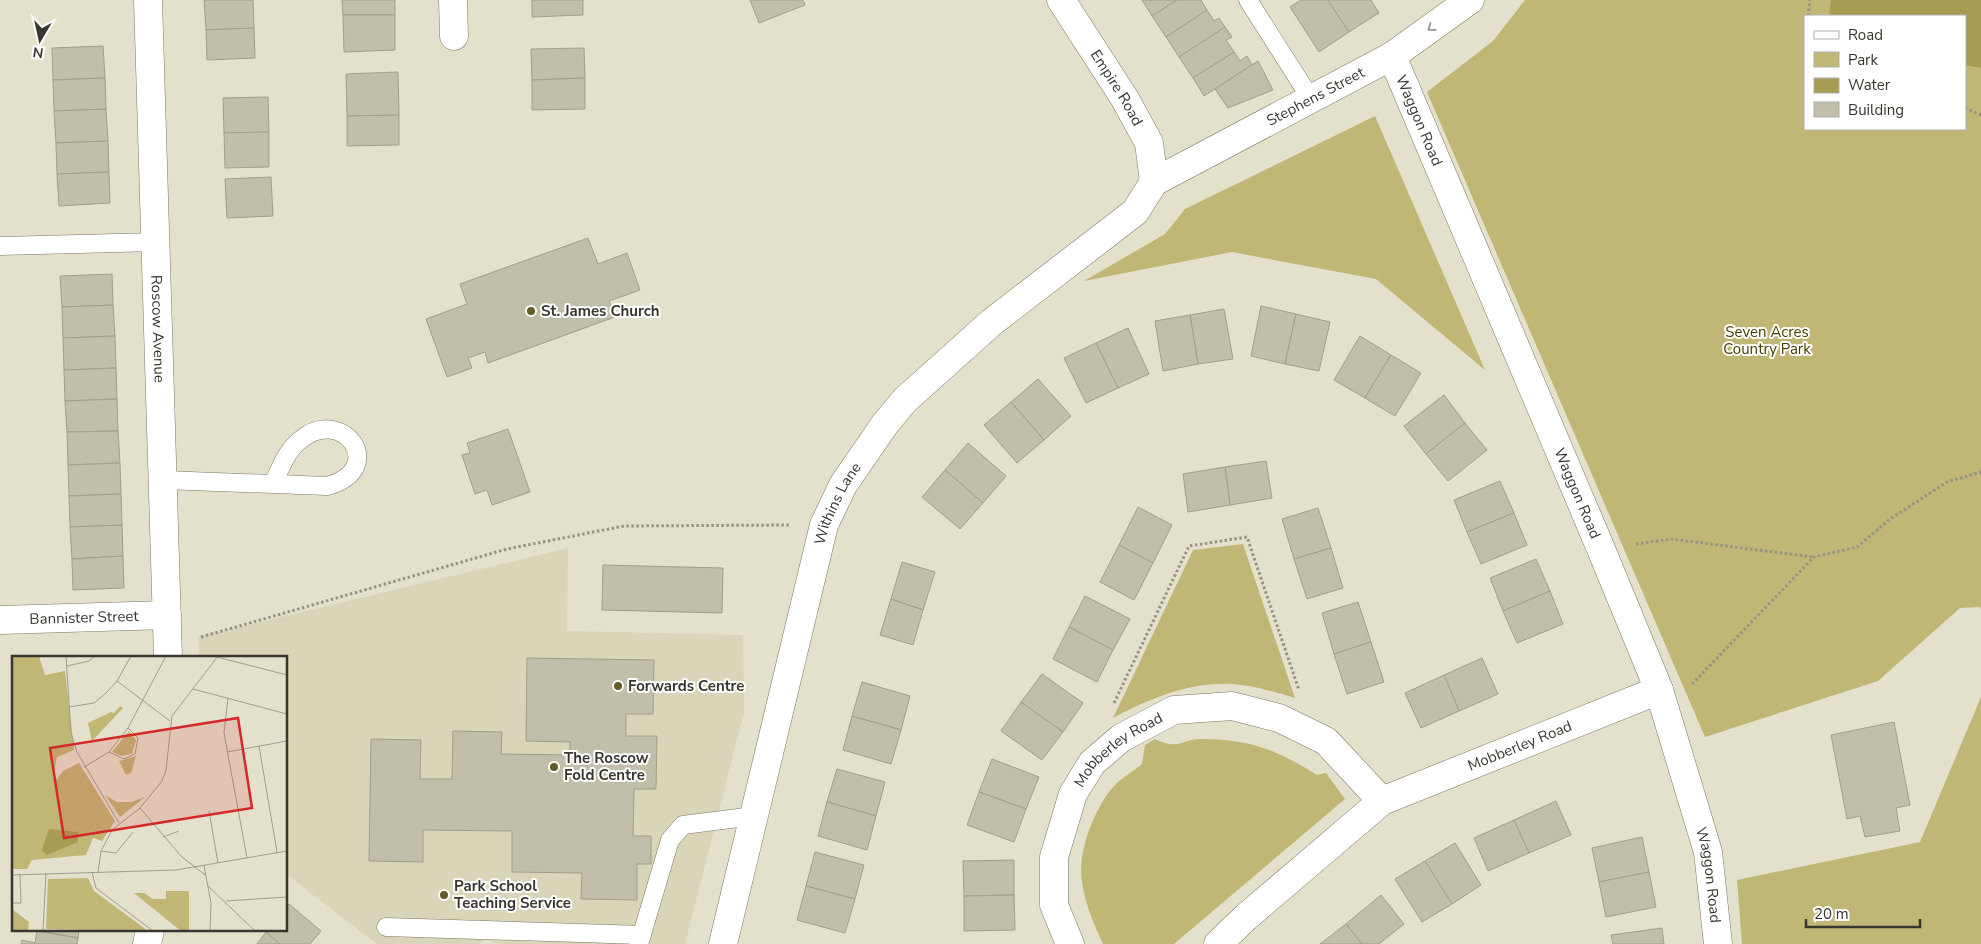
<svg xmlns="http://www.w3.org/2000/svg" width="1981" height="944" font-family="'Nunito Sans',sans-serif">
<rect width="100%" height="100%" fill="#e3e1cb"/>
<polygon fill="#d9d5b8" points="568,548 567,631 743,635 744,712 685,944 498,944 485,939 480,944 377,944 286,874 286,658 199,658 198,637"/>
<g fill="#c0b676" fill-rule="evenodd">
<path d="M1525,0h456v609l-2,-2 -19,1 -82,73 -173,56 -278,-645 66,-51zM1805,16h160v113h-160z"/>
<polygon points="1375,116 1485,370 1376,279 1232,252 1084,281 1165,234 1185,209"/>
<path d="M1243,544l52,154c-21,-6 -42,-13 -64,-14 -42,-2 -82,15 -118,34l80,-168z"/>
<polygon points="1981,697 1981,944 1742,944 1737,880 1920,842"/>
<path d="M1155,739c26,12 24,0 47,0 48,0 75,11 115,36l9,-2 19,26 -171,145h-71c-9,-20 -18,-40 -21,-62 -5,-30 13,-76 33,-97 8,-8 19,-14 27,-21l3,-19z"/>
</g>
<polygon fill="#a79c52" points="1831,0 1981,0 1981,68 1965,65 1965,16 1829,16"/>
<g fill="#c1bea9" stroke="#a19e8a">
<polygon points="204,0 253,0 254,28 206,30"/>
<polygon points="342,0 395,0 395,15 343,15"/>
<polygon points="532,0 583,0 583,15 532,17"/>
<polygon points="750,0 803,0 805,5 759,23"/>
<polygon points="1142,0 1177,0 1152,16"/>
<polygon points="1177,0 1201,0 1207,10 1166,37 1152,16"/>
<polygon points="1301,0 1328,0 1349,32 1319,52 1290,7"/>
<polygon points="1328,0 1371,0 1379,13 1349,32"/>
<polygon points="1207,10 1214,21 1219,18 1225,27 1179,57 1166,37"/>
<polygon points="343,15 395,15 395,50 344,52"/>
<polygon points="1225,27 1232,37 1226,40 1234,52 1193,78 1179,57"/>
<polygon points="254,28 255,58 207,60 206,30"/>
<polygon points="103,46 105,78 53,80 52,48"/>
<polygon points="584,48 585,78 532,80 531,49"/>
<polygon points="1234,52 1240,61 1247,56 1252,65 1204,96 1193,78"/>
<polygon points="1258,61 1273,90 1228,108 1215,89"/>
<polygon points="398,72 399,115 347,116 346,74"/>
<polygon points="105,78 106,109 54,111 53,80"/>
<polygon points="585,78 585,109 532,110 532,80"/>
<polygon points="268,97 269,132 224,133 223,98"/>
<polygon points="106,109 108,141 56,143 54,111"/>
<polygon points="399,115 399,145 347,146 347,116"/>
<polygon points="269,132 269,167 225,168 224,133"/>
<polygon points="108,141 109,172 57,174 56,143"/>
<polygon points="109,172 110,203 59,206 57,174"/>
<polygon points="271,177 273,216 227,218 225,179"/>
<polygon points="588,238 598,264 627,253 640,290 609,301 615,317 488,363 485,352 468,358 472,368 447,377 426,319 467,304 460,284"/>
<polygon points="112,274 113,305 62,307 60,276"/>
<polygon points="113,305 115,336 63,338 62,307"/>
<polygon points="1261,306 1296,314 1285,364 1251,356"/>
<polygon points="1224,309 1233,359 1198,364 1190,315"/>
<polygon points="1296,314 1330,322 1319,371 1285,364"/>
<polygon points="1190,315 1198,364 1163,371 1155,321"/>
<polygon points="1128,328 1149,374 1118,388 1096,343"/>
<polygon points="115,336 116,368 64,370 63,338"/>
<polygon points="1360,336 1391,355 1365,398 1334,380"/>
<polygon points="1096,343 1118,388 1086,403 1064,358"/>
<polygon points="1391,355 1421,373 1395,416 1365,398"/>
<polygon points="116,368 117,399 65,401 64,370"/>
<polygon points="1038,379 1071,416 1044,440 1011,402"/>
<polygon points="1444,395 1465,423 1426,454 1404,426"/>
<polygon points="117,399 118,431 67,432 65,401"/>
<polygon points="1011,402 1044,440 1017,463 984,425"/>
<polygon points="1465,423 1487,450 1448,481 1426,454"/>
<polygon points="508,429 530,492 492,505 487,490 475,494 462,455 470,453 467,443"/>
<polygon points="118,431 120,463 68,465 67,432"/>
<polygon points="968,443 1006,476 983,503 945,470"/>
<polygon points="1266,461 1272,498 1230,505 1225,467"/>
<polygon points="120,463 121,494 69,496 68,465"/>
<polygon points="1225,467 1230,505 1188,512 1183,474"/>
<polygon points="945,470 983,503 960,529 922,497"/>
<polygon points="1500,481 1514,513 1467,532 1454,500"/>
<polygon points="121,494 122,525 70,527 69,496"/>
<polygon points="1138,507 1172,525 1153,563 1119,545"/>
<polygon points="1318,508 1331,548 1294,559 1282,519"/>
<polygon points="1514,513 1527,545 1481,564 1467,532"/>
<polygon points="122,525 123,556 72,559 70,527"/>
<polygon points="1119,545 1153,563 1134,600 1100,582"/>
<polygon points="1331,548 1343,588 1307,599 1294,559"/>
<polygon points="123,556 124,588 73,590 72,559"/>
<polygon points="1536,559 1550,591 1503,611 1490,578"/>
<polygon points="902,562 935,572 923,610 891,599"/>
<polygon points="603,565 723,568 722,613 602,610"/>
<polygon points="1550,591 1563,624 1517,643 1503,611"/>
<polygon points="1085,596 1130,619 1113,650 1069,627"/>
<polygon points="891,599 923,610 913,645 880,635"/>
<polygon points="1358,602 1371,642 1334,654 1322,613"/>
<polygon points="1069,627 1113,650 1097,682 1053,659"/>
<polygon points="1371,642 1384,682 1347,694 1334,654"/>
<polygon points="527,658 654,660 653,714 626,714 626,736 657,736 656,789 634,789 633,836 651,836 651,864 637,864 637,900 581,899 582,873 512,872 512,831 423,830 423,862 369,861 371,739 421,740 420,779 452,779 453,731 502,732 501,754 570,755 570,742 526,741"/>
<polygon points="1482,658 1498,694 1459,711 1444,675"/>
<polygon points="1042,674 1083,703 1063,732 1021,702"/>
<polygon points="1444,675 1459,711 1421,728 1405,693"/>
<polygon points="862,682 910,696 901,730 852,716"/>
<polygon points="1021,702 1063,732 1042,760 1001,731"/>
<polygon points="852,716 901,730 891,764 843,750"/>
<polygon points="1894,722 1910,805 1896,808 1900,831 1865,837 1860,816 1847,819 1831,735"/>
<polygon points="992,759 1039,777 1026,809 979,792"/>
<polygon points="837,769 885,782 876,816 827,802"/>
<polygon points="979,792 1026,809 1014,842 967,825"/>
<polygon points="1556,801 1571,835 1529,853 1514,820"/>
<polygon points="827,802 876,816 867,850 818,836"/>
<polygon points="1514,820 1529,853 1488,871 1474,838"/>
<polygon points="1642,837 1649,872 1599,882 1592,848"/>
<polygon points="1455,843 1481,885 1452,904 1425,861"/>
<polygon points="815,852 864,865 855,899 806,886"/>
<polygon points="1014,860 1014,895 964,896 963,861"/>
<polygon points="1425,861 1452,904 1422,922 1395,879"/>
<polygon points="1649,872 1656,907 1606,917 1599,882"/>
<polygon points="806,886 855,899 845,933 797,920"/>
<polygon points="1014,895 1015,930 964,931 964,896"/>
<polygon points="1381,895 1404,924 1379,944 1362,944 1346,924"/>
<polygon points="289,904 321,931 310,944 280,944 266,932 268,930 286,930 286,908"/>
<polygon points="1346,924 1362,944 1320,944"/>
<polygon points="1662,928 1664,944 1613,944 1611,935"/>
<polygon points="37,930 79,930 78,938"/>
<polygon points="37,931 78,938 77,944 21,944 22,940 35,943"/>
<polygon points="266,932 280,944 257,944"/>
</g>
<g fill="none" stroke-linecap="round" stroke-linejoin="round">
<g stroke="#7b7864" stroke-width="19">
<g id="lane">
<polyline points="1248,0 1311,99"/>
<polyline points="0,246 156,242"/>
<path d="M163,480l164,6c63,-17 15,-83 -28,-45 -13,11 -19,28 -26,43"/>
<polyline points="386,927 642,935"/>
<polyline points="639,944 670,840 683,825 754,816"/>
</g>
</g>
<g stroke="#7b7864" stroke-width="29">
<g id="street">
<path id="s1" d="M148,0l20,658"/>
<polyline points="453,0 454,36"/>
<path id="s2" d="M1061,0l64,99 24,44 5,39"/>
<path id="s3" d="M1392,56l209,493 58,141 49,162 10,92"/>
<path id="s4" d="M0,620l167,-5"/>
<polyline points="147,944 150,930"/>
<path id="s5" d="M723,944l101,-419 19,-40 42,-61 20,-24 87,-78 143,-110 19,-30 238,-126 78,-56"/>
<path id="s6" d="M1070,944l-16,-39v-48l19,-63 19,-31 29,-25 53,-28 58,-4 47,12 47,23 56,60"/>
<path id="s7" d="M1218,944l28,-27 136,-116 277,-111"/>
</g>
</g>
<g stroke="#959484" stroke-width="3" stroke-dasharray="2.5 2.5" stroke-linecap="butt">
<polyline points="1808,16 1810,0"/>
<polyline points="1965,108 1981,115"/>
<polyline points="1636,544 1671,539 1813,557"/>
<polyline points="201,637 507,549 624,526 790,525"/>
<polyline points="1692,684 1814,557 1857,547 1890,519 1947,482 1981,472"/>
<polyline points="1114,703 1189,546 1247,537 1299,690"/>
</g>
<use href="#lane" stroke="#fff" stroke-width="18"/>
<use href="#street" stroke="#fff" stroke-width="28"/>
</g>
<defs><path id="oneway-chevron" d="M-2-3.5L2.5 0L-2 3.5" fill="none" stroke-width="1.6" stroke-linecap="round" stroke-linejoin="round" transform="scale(1.25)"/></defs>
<use stroke="#9c9b97" href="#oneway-chevron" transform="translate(1431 28) rotate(144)"/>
<g fill="#625a27" stroke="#fff" stroke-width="2">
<circle cx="531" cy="311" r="5"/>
<circle cx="618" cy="686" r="5"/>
<circle cx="554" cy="767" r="5"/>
<circle cx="444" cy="895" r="5"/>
</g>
<g text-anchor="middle" stroke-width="4" stroke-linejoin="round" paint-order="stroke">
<g font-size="15" fill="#38372f" stroke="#fff">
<text dy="5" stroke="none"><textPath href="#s2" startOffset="104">Empire Road</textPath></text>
<text dy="5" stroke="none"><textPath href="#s5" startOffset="1096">Stephens Street</textPath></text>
<text dy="5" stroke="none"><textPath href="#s3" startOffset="70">Waggon Road</textPath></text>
<text dy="5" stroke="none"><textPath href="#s1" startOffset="329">Roscow Avenue</textPath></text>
<text dy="5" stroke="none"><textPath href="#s3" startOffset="475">Waggon Road</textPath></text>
<text dy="5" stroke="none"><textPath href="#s5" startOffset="456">Withins Lane</textPath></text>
<text dy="5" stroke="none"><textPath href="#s4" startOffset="84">Bannister Street</textPath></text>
<text dy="5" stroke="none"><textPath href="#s7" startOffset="366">Mobberley Road</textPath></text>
<text dy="5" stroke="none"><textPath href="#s6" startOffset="221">Mobberley Road</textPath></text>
<text dy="5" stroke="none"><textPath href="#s3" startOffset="880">Waggon Road</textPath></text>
</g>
<g font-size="15" font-weight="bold" fill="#38372f" stroke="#fff" text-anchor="start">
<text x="541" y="316">St. James Church</text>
<text x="628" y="691">Forwards Centre</text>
<text x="564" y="763">The Roscow<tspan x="564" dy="17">Fold Centre</tspan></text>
<text x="454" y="891">Park School<tspan x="454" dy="17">Teaching Service</tspan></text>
</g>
<g font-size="15" fill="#463e00" stroke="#fff">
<text x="1767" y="337">Seven Acres<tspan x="1767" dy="17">Country Park</tspan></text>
</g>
</g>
<g transform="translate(12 656)">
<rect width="275" height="275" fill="#e3e1cb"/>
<path d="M0,0h27l6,19 20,-4 9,79 -17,7 -4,21 4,1 6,-8 16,-8 36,58 -13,20 -9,-3 -7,17 -54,5 -5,9h-15zM108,50l3,2 -31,33 -4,-18 23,-11 3,1zM117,75l7,9 -4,14 -11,2 -9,-4zM124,100l-5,17 -5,2 -7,-14zM93,139l12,7h14l14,-5 -25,20zM76,222l6,13 54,40 -102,-2 2,-50zM154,235h23v40h-8l-47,-38h10l9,6h13zM0,253l17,13 -1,9h-16z" fill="#c0b676"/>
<path d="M37,173l29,3v10l-31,13 -5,-4 1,-5z" fill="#a79c52"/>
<path fill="none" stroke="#9f9d8d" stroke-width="1" d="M54,0l5,77 6,19 42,71M205,1l70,18M55,10l22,-5 6,-5M105,25l53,40M181,33l94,25M216,42l-4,35 23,125M57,51l25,-4 12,-10 11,-12 14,-25M247,90l18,106M97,96l15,7 11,-5 3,-16 -10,-10M215,96l60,-11M72,111l25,-15 19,-24 38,-72M128,152l41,48 24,19M197,155l9,52M151,181l16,-6M89,195l15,2 17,-21M192,210l7,37 -1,28M80,216l4,16 57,43M86,216l3,-21 11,-21 28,-22 22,-27 4,-11 6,-54 46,-60M0,219l164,-5 111,-19M196,230l47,45M214,245l61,-4M0,247h9l-1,-29M31,275l3,-58"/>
<path fill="#d62828" fill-opacity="0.15" stroke="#d62828" stroke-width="2.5" d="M226,62l14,90 -188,30 -14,-90z"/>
<rect width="275" height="275" fill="none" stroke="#38372f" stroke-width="2.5"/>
</g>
<rect x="1804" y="15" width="162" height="115" fill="#ffffff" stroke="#afafac"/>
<rect x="1814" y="31" width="25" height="8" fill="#ffffff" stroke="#afafac"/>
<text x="1848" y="40" font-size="15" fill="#38372f">Road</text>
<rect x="1814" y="52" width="25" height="15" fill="#c0b676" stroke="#afafac"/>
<text x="1848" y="65" font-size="15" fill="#38372f">Park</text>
<rect x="1814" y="78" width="25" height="15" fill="#a79c52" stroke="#afafac"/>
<text x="1848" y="90" font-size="15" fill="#38372f">Water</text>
<rect x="1814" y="102" width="25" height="15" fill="#c1bea9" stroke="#afafac"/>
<text x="1848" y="115" font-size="15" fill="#38372f">Building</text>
<g transform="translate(40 40) rotate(189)" stroke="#ffffff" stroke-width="4" paint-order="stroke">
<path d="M0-4L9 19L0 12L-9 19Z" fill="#38372f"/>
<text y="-8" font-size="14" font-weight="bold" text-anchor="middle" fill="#38372f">N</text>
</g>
<path d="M1806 919v8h114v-8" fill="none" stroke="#38372f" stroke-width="2.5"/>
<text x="1814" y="919" font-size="15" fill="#38372f" stroke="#ffffff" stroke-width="4" paint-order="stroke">20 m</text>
</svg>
